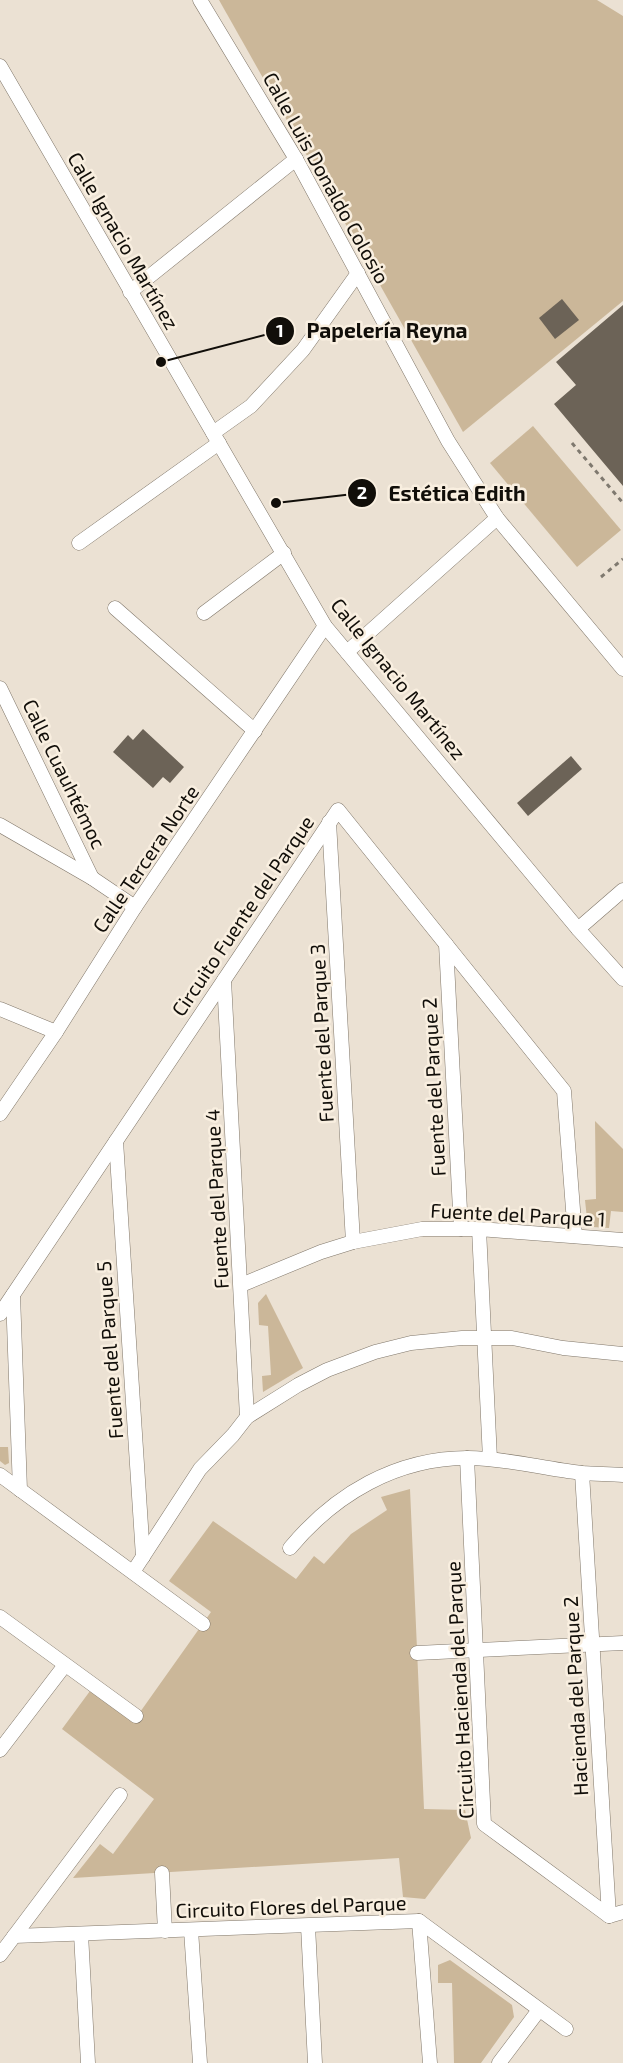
<svg xmlns="http://www.w3.org/2000/svg" width="623" height="2063" font-family="'Exo 2',sans-serif">
<rect width="100%" height="100%" fill="#ebe1d3"/>
<g fill="#cbb799">
<polygon points="219,0 597,0 623,16 623,301 463,432"/>
<polygon points="533,426 621,530 577,567 490,463"/>
<polygon points="595,1121 623,1149 623,1212 611,1211 609,1228 593,1227 587,1219 585,1200 596,1199"/>
<polygon points="266,1294 303,1368 263,1392 262,1376 271,1375 268,1326 259,1325 258,1303"/>
<polygon points="0,1447 8,1447 9,1463 5,1465 0,1461"/>
<polygon points="410,1489 424,1809 465,1810 471,1838 425,1899 403,1897 399,1858 73,1878 100,1844 113,1854 154,1799 62,1729 90,1691 133,1722 211,1612 169,1581 213,1521 296,1579 314,1556 324,1564 351,1534 387,1510 381,1497"/>
<polygon points="450,1960 512,2005 514,2017 481,2063 454,2063 452,1983 438,1983 438,1965"/>
</g>
<g fill="#6c6357">
<polygon points="562,299 579,320 555,339 539,318"/>
<polygon points="623,305 623,486 554,404 576,385 556,362"/>
<polygon points="143,729 184,767 170,783 163,777 153,788 113,752 128,735 133,740"/>
<polygon points="571,756 582,769 528,816 517,803"/>
</g>
<g fill="none" stroke-linecap="round" stroke-linejoin="round">
<g stroke="#80776a" stroke-width="15">
<g id="street">
<polyline points="200,0 296,159 448,441 497,518 623,669"/>
<polyline points="0,66 325,626 578,929 623,979"/>
<polyline points="130,292 296,159"/>
<polyline points="213,433 251,406 303,350 358,273"/>
<polyline points="79,543 219,443"/>
<polyline points="115,608 255,731"/>
<polyline points="204,613 284,553"/>
<polyline points="347,652 497,518"/>
<polyline points="0,688 92,878"/>
<polyline points="329,822 353,1242"/>
<polyline points="0,825 92,878 135,907"/>
<polyline points="578,929 623,890"/>
<polyline points="446,944 461,1229"/>
<polyline points="224,980 247,1417"/>
<polyline points="0,1009 56,1032"/>
<polyline points="0,1114 56,1032 135,907 325,626"/>
<polyline points="116,1141 143,1557"/>
<polyline points="479,1229 490,1459"/>
<polyline points="241,1285 321,1252 353,1242 422,1229 479,1229 623,1240"/>
<polyline points="13,1295 20,1490"/>
<polyline points="0,1314 338,810 564,1091 575,1236"/>
<polyline points="467,1458 484,1824 609,1916 623,1912"/>
<polyline points="582,1473 609,1916"/>
<polyline points="0,1475 203,1624"/>
<path d="M290,1548c45,-54 106,-90 178,-90 38,0 76,11 114,15 13,1 27,1 41,2"/>
<polyline points="133,1572 200,1469 233,1435 247,1417 298,1385 327,1370 375,1352 411,1343 462,1338 512,1338 563,1348 623,1354"/>
<polyline points="0,1617 136,1716"/>
<polyline points="417,1653 623,1643"/>
<polyline points="0,1750 65,1665"/>
<polyline points="162,1873 165,1931"/>
<polyline points="419,1921 430,2063"/>
<polyline points="308,1926 315,2063"/>
<polyline points="191,1930 200,2063"/>
<polyline points="81,1934 88,2063"/>
<polyline points="14,1936 419,1921 566,2029"/>
<polyline points="0,1955 120,1795"/>
<polyline points="499,2063 539,2010"/>
</g>
</g>
<g stroke="#7f796f" stroke-width="3" stroke-dasharray="4.5 4.5" stroke-linecap="butt">
<polyline points="572,443 623,503"/>
<polyline points="601,577 623,559"/>
</g>
<use href="#street" stroke="#fff" stroke-width="14"/>
</g>
<g text-anchor="middle" stroke-width="5" stroke-linejoin="round" paint-order="stroke">
<g font-size="20" fill="#110e09" stroke="#f9efe0">
<text transform="translate(326 178) rotate(61)" y="7">Calle Luis Donaldo Colosio</text>
<text transform="translate(123 241) rotate(60)" y="7">Calle Ignacio Martínez</text>
<text transform="translate(398 679) rotate(51)" y="7">Calle Ignacio Martínez</text>
<text transform="translate(64 774) rotate(64)" y="7">Calle Cuauhtémoc</text>
<text transform="translate(146 859) rotate(-56)" y="7">Calle Tercera Norte</text>
<text transform="translate(243 916) rotate(-56)" y="7">Circuito Fuente del Parque</text>
<text transform="translate(322 1033) rotate(-93)" y="7">Fuente del Parque 3</text>
<text transform="translate(434 1087) rotate(-93)" y="7">Fuente del Parque 2</text>
<text transform="translate(217 1199) rotate(-93)" y="7">Fuente del Parque 4</text>
<text transform="translate(518 1215) rotate(3)" y="7">Fuente del Parque 1</text>
<text transform="translate(110 1350) rotate(-94)" y="7">Fuente del Parque 5</text>
<text transform="translate(460 1690) rotate(-93)" y="7">Circuito Hacienda del Parque</text>
<text transform="translate(576 1696) rotate(-93)" y="7">Hacienda del Parque 2</text>
<text transform="translate(291 1907) rotate(-2)" y="7">Circuito Flores del Parque</text>
</g>
</g>
<path fill="none" stroke="#110e09" stroke-width="2" d="M161 362L280 331M276 503L362 493"/>
<g fill="#110e09" stroke="#f9efe0" stroke-width="2">
<circle cx="161" cy="362" r="6"/>
<circle cx="276" cy="503" r="6"/>
<circle cx="280" cy="331" r="15"/>
<circle cx="362" cy="493" r="15"/>
</g>
<g font-size="18" text-anchor="middle" font-weight="bold" fill="#fff">
<text x="280" y="337">1</text>
<text x="362" y="499">2</text>
</g>
<g font-size="21" text-anchor="middle" font-weight="bold" fill="#110e09" stroke="#f9efe0" stroke-width="5" stroke-linejoin="round" paint-order="stroke">
<text x="387" y="338">Papelería Reyna</text>
<text x="457" y="501">Estética Edith</text>
</g>
</svg>
